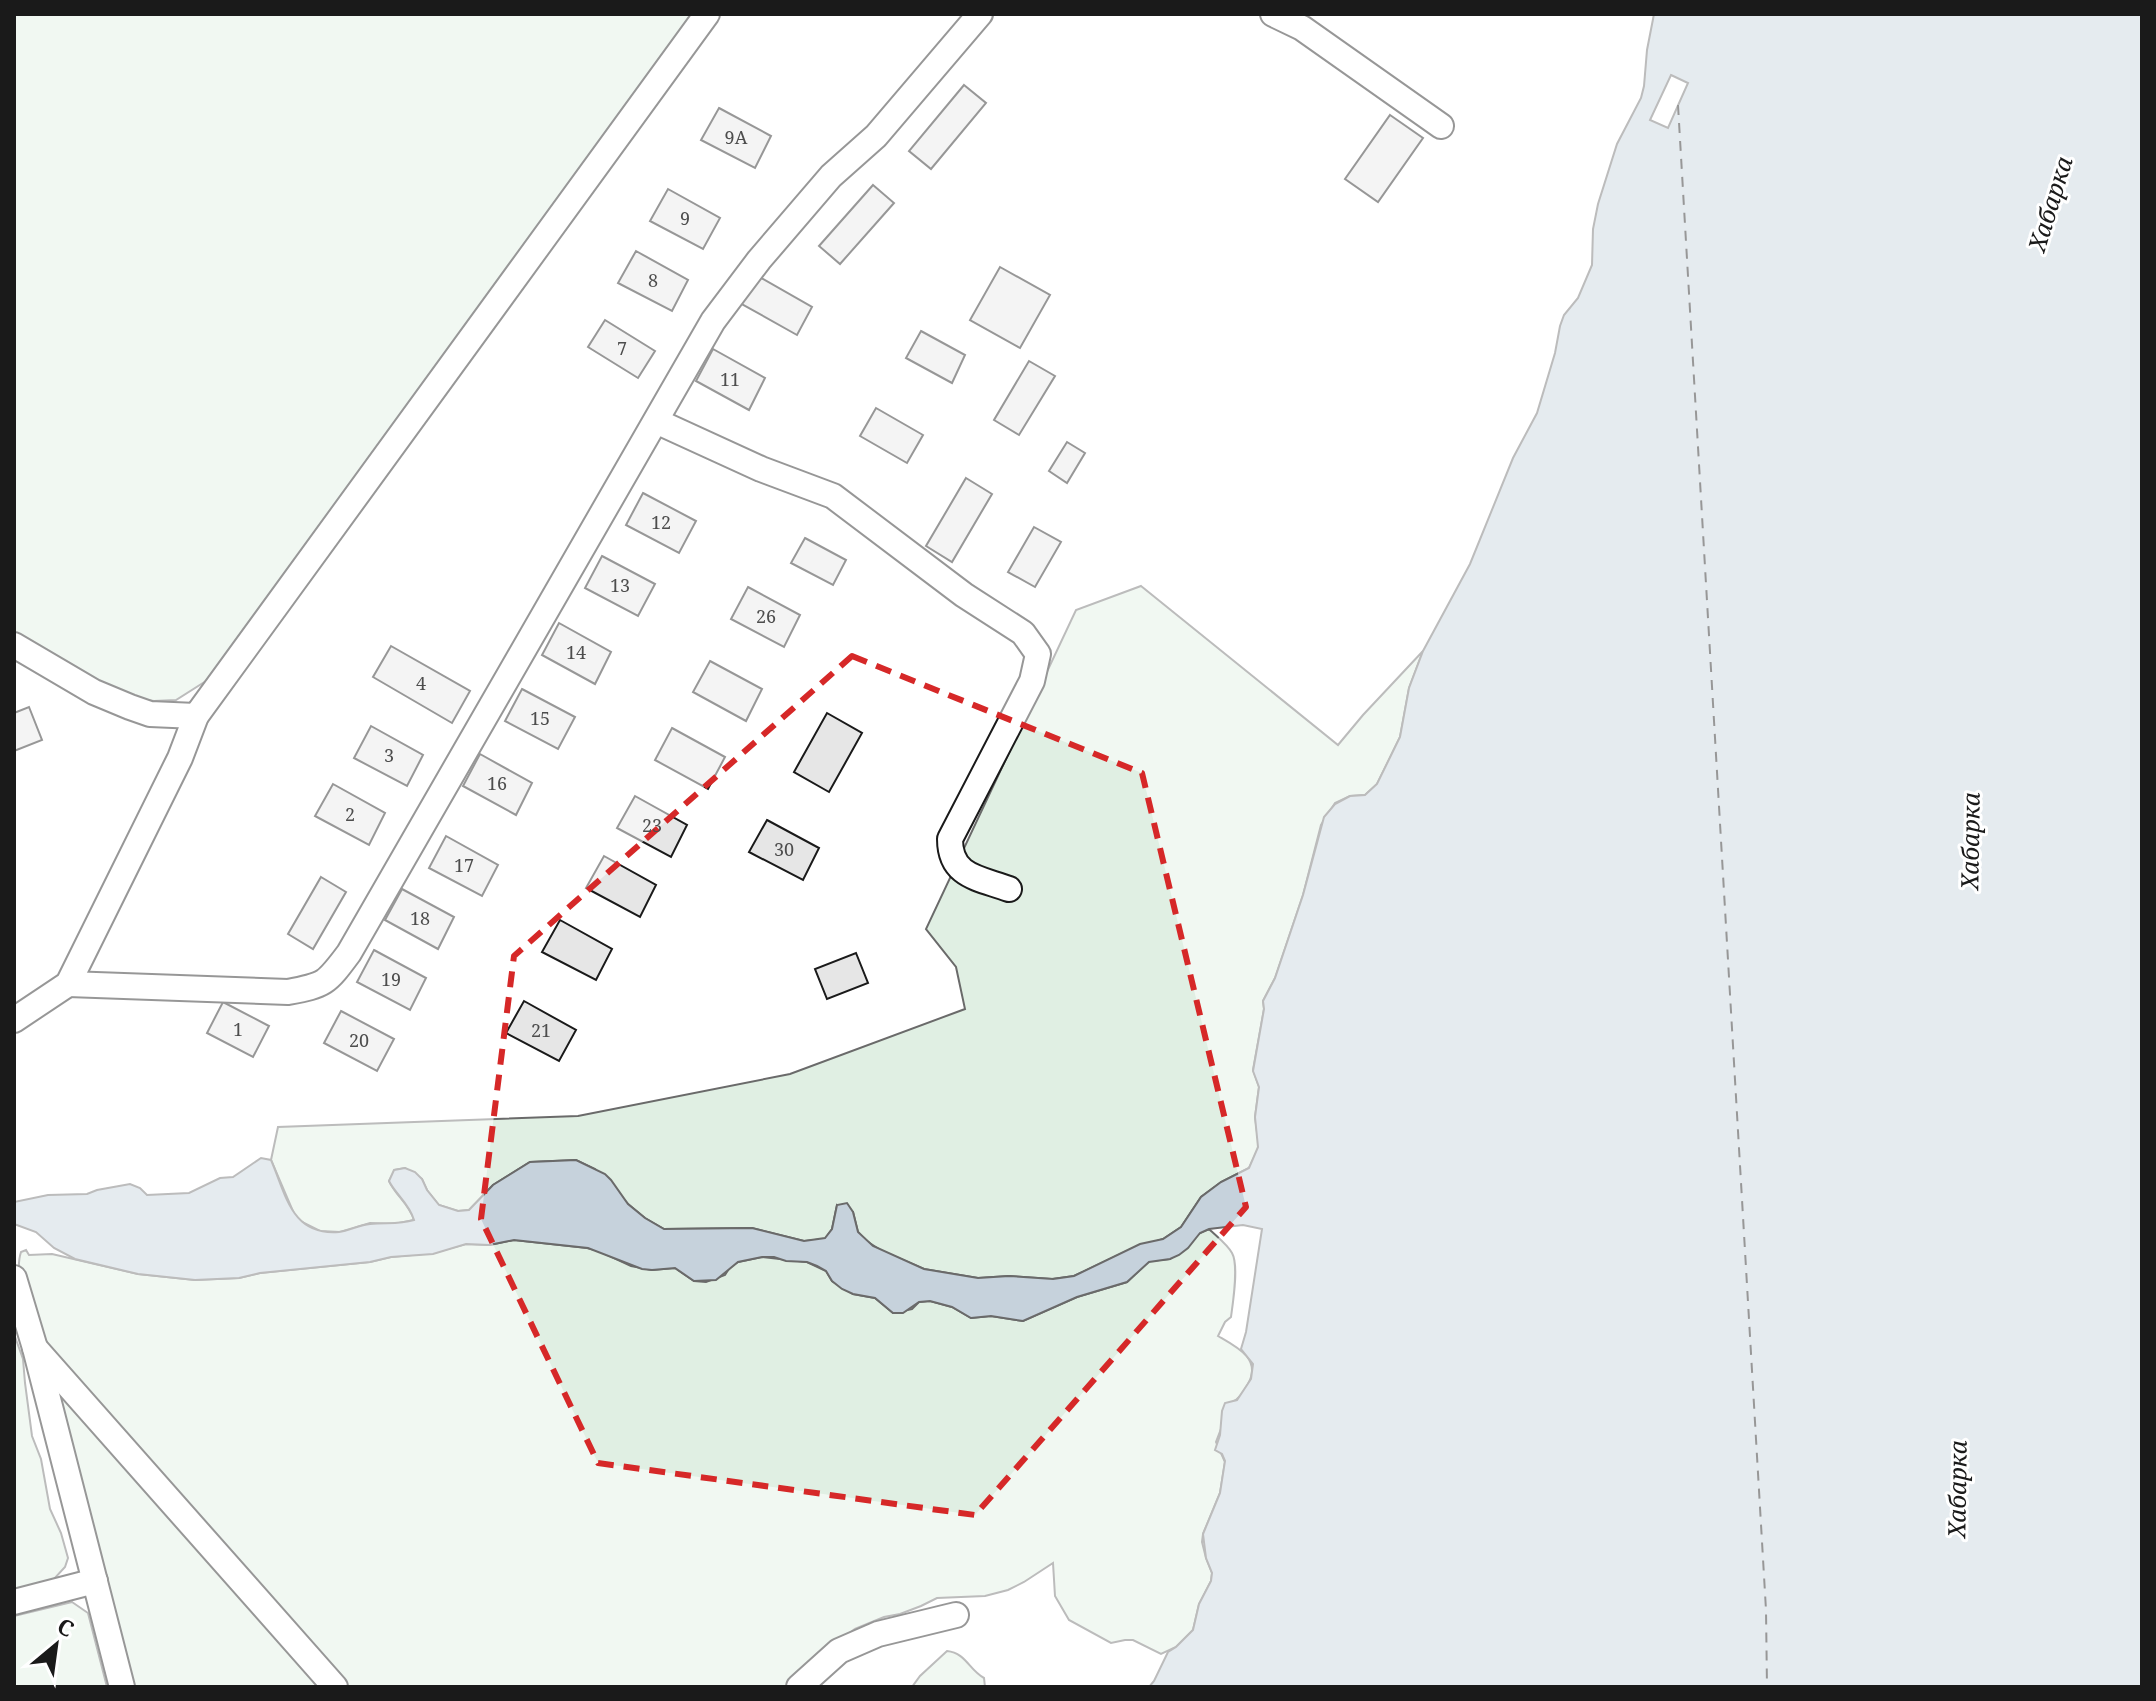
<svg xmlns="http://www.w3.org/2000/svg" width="2156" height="1701" font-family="'Noto Serif',serif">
<rect width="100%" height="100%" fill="#fff"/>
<g fill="#e0efe3" stroke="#6a6a6a" stroke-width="2">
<polygon points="14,14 696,14 206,681 176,700 154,701 128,698 14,635"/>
<path d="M1141,586l197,159 25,-30 60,-64 -14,37 -9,49 -23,47 -12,11 -15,1 -15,7 -14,22 -18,70 -28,83 -12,23 1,8 -11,61 6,17 -4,30 4,30 -10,21 -28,14 -20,15 -20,30 -18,12 -36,12 -53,25 -22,3 -43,-3 -31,2 -54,-9 -42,-18 -17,-11 -7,-8 -5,-20 -16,-7 -5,24 -7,10 -21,2 -52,-13 -88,1 -19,-11 -17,-14 -33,-35 -19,-9 -46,2 -37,23 -24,25 -11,1 -19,-6 -12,-15 -5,-11 -17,-11 -10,2 -6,11c7,15 20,23 25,39l-20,4 -24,-1 -30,9 -20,-1 -18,-9 -7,-6 -24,-56 7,-33 300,-11 212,-42 175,-65 -9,-42 -30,-38 150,-319z"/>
<path d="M1209,1229c7,7 18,15 23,24 7,12 1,49 -1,64l-6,5 -7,14c19,11 44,23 30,48 -5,9 -9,15 -17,19l-15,39 9,20 -5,31 -17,41 -1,8 4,16 6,15 -1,8 -12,23 -6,26 -17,17 -15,7 -28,-14h-8l-14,3 -42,-23 -14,-24 -2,-33 -29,19 -16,8 -23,6 -48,2 -16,8 -21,8 -16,3 -29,12 -38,28 -27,30h-453l-302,-342c-6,-25 -22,-69 -14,-93l5,-2 3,5 23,-1 86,20 57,6 44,-2 21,-5 110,-11 21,-5 42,-4 33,-9 24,1 24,-5 73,8 12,3 32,15 21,4 23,-2 19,13 12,1 19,-7 5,-8 8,-5 24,-5 45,5 19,9 6,10 21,13 22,4 18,15 19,-4 7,-7 11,-1 22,6 19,11 20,-2 32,5 54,-24 50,-15 22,-21 21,-2 30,-26z"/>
<polygon points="14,1334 23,1359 25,1383 32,1436 41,1459 50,1509 61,1533 68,1558 65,1567 54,1579 14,1593"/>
<polygon points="40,1368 329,1687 120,1687"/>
<polygon points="72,1602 88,1613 107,1687 14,1687 14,1616"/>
<path d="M947,1651c19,2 22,19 37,27l1,9h-73l8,-11z"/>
</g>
<path fill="#c6d2dc" stroke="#6a6a6a" stroke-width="2" d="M1654,14h488v1673h-993l5,-6 14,-29 8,-5 17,-17 6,-26 12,-23 1,-8 -6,-15 -3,-24 17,-41 5,-32 -3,-7 -7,-4 5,-15 2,-24 3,-8 12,-3 14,-21 2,-15 -12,-15 5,-17 16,-103 -19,-4 -34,4 -9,4 -12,15 -9,7 -9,4 -21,3 -22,20 -50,15 -54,24 -32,-5 -20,2 -19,-11 -22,-6 -11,1 -16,11h-10l-18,-15 -22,-4 -11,-5 -10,-8 -6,-10 -9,-5 -10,-4 -21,-1 -12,-4h-12l-24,5 -22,18 -22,1 -19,-13 -23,2 -10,-1 -54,-21 -74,-8 -25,5 -23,-1 -33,10 -42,3 -21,5 -110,11 -21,5 -44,2 -57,-6 -63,-15 -21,-11 -18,-16 -22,-8v-22l34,-7 39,-1 10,-4 33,-6 10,4 7,7 42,-2 31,-15 13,-1 28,-19 10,2c15,34 20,76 68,72 10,-1 20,-7 31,-8 15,-2 28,1 44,-4 -5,-17 -18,-25 -25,-39l5,-11 11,-2 10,4 7,7 5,11 12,15 19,6 11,-1 24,-25 37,-23 46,-2 29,14 6,6 17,24 17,14 19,11 88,-1 52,13 21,-3 7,-9 5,-24 10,-2 6,9 5,20 15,14 51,23 54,9 31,-2 44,3 21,-3 66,-32 23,-5 18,-12 20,-30 20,-15 28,-14 9,-21 -3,-30 4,-30 -6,-16 11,-62 -1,-8 12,-23 28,-83 21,-78 11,-13 15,-8 15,-1 12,-11 23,-47 9,-49 14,-37 47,-87 43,-106 24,-45 18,-60 5,-27 4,-11 14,-17 14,-33 1,-36 5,-25 19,-60 24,-46 3,-12 3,-36z"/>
<polygon fill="#fff" stroke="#6a6a6a" stroke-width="2" points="1671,75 1688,83 1668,128 1650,120"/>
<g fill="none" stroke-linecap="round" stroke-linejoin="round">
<polyline stroke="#1a1a1a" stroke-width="2" stroke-dasharray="10 8" stroke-linecap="butt" points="1678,105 1766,1610 1767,1687"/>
</g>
<g fill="#e6e6e6" stroke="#1a1a1a" stroke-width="2">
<polygon points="964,85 986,103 931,169 909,151"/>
<polygon points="719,108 771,136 755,168 701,140"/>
<polygon points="1390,115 1423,138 1378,202 1345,179"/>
<polygon points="873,185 894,203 840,264 819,246"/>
<polygon points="668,189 720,218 703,249 650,221"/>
<polygon points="636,251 688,280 672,311 618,283"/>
<polygon points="1000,267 1050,295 1020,348 970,320"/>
<polygon points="756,275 812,307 797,335 740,303"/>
<polygon points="605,320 655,351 638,378 588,347"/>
<polygon points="921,331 965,355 952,383 906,358"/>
<polygon points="713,349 765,378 749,410 696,381"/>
<polygon points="1029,361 1055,376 1019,435 994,420"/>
<polygon points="876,408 923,435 907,463 860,436"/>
<polygon points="1067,442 1085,453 1067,483 1049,471"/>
<polygon points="966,478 992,494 952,562 926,546"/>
<polygon points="643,493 696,521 679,553 626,525"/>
<polygon points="1034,527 1061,542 1035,587 1008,572"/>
<polygon points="805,538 846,560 833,585 791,563"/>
<polygon points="602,556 655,584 638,616 585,588"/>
<polygon points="748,587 800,615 784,647 731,619"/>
<polygon points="559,623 611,652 595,684 542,655"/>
<polygon points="391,646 470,691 452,723 373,677"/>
<polygon points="710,661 762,689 746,721 693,692"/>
<polygon points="522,689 575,717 558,749 505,721"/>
<polygon points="29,707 42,740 14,751 14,713"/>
<polygon points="827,713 862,733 829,792 794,772"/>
<polygon points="371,726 423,755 407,786 354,758"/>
<polygon points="672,728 725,757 708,789 655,760"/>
<polygon points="480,754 532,783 516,815 463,786"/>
<polygon points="333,784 385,813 369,845 315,816"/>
<polygon points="635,796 687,825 671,857 617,828"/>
<polygon points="767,820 819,848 803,880 749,852"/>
<polygon points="446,836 498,865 482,896 429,868"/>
<polygon points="604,856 656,885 640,917 586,888"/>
<polygon points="321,877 346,892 313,949 288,934"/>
<polygon points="402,889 454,917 438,949 385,920"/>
<polygon points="560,920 612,949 596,980 542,952"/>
<polygon points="374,950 426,978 410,1010 357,982"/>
<polygon points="856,953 868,983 827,999 815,969"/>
<polygon points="524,1001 576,1030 559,1061 506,1033"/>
<polygon points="223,1002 269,1026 253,1057 207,1033"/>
<polygon points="341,1011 394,1039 377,1071 324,1043"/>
</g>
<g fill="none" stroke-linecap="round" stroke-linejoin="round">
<g stroke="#1a1a1a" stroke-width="28">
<g id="minor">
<polyline points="1273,14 1302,28 1441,126"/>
<path d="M656,421l105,48 72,27 131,99 59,38 15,21 -6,27 -82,158c0,38 29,39 59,50"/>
<polyline points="14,645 94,692 130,707 150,714 196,716"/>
<path d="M68,984l220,8c37,-7 38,-8 61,-39l364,-632 46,-61 72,-84 45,-40 104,-122"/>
<polyline points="14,1020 68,984 180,758 196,716 707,14"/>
<polyline points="14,1278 35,1348 122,1687"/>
<polyline points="35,1348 335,1687"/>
<polyline points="14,1602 95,1581"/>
<polyline points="799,1687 839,1651 878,1634 956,1615"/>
</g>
</g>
<use href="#minor" stroke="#fff" stroke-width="24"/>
</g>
<path d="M0 0H2156V1701H0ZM852,656l290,117 104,434 -271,308 -377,-52 -117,-244 33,-263z" fill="#fff" fill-opacity=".55" fill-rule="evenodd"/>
<path fill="none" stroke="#d62828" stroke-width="6" stroke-dasharray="16 10" stroke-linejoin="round" d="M852,656l290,117 104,434 -271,308 -377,-52 -117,-244 33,-263z"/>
<g text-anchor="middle" stroke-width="6" stroke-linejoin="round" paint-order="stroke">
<g font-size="18" fill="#4d4d4d">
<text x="736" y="144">9А</text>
<text x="685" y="225">9</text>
<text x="653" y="287">8</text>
<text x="622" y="355">7</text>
<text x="730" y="386">11</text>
<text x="661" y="529">12</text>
<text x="620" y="592">13</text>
<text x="766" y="623">26</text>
<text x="576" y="659">14</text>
<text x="421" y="690">4</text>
<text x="540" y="725">15</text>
<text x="389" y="762">3</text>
<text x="497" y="790">16</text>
<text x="350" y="821">2</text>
<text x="652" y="832">23</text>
<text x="784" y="856">30</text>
<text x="464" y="872">17</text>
<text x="420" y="925">18</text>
<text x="391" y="986">19</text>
<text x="238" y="1036">1</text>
<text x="541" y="1037">21</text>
<text x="359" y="1047">20</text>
</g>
<g font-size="24" font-style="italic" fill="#1a1a1a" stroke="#fff">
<text transform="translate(2051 204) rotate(-73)" y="8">Хабарка</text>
<text transform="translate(1971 841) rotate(-89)" y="8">Хабарка</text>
<text transform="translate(1958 1489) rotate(-89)" y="8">Хабарка</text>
</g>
</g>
<rect width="2156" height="1701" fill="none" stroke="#1a1a1a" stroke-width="32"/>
<g transform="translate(56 1645) rotate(29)" stroke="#ffffff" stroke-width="6" paint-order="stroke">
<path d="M0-6L14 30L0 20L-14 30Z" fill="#1a1a1a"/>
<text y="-12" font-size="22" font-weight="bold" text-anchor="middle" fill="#1a1a1a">С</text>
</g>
</svg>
